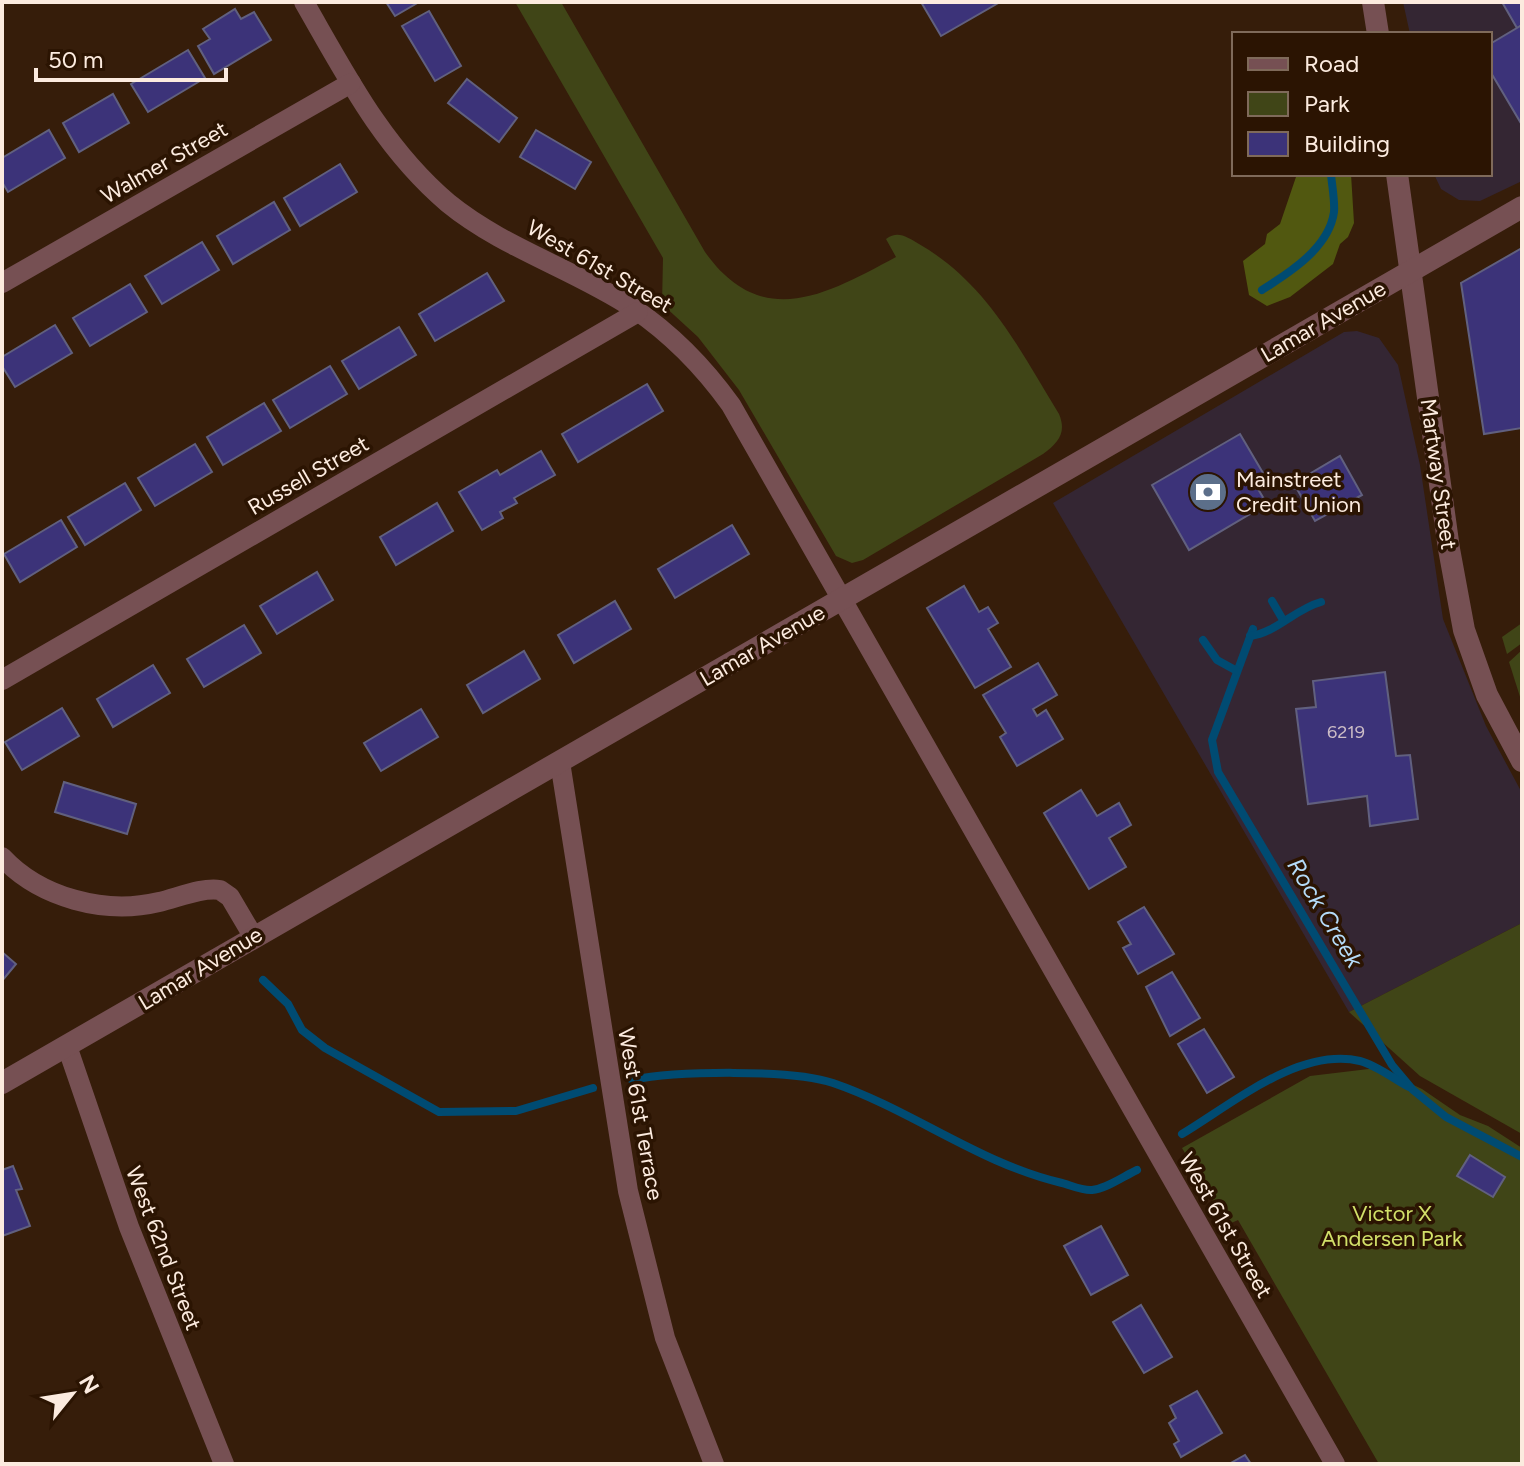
<svg xmlns="http://www.w3.org/2000/svg" width="1524" height="1466" font-family="Figtree,sans-serif">
<rect width="100%" height="100%" fill="#361d0a"/>
<g fill="#342633">
<polygon points="1403,2 1522,2 1522,181 1480,201 1459,200 1441,189 1434,174 1490,174 1490,34 1410,34"/>
<polygon points="1357,331 1379,338 1398,365 1420,465 1443,619 1486,726 1522,793 1522,923 1349,1012 1053,503 1344,332"/>
</g>
<g fill="#404517">
<path d="M515,2h46l144,250c57,80 122,42 191,5l-10,-18c12,-9 21,-2 33,5 68,39 101,106 140,170 8,19 -1,29 -16,40l-180,106 -11,3 -16,-7 -97,-166 -41,-53 -36,-33 1,-46z"/>
<polygon points="1522,623 1522,643 1507,654 1502,637"/>
<polygon points="1522,650 1522,703 1509,662"/>
<polygon points="1522,923 1522,1134 1420,1076 1349,1012"/>
<polygon points="1377,1068 1422,1089 1460,1115 1488,1126 1522,1148 1522,1464 1379,1464 1238,1220 1227,1225 1182,1148 1310,1076"/>
</g>
<polygon fill="#515810" points="1297,174 1351,174 1354,223 1348,237 1340,244 1333,264 1290,297 1267,306 1249,295 1243,261 1265,244 1267,234 1280,224"/>
<g fill="none" stroke-linecap="round" stroke-linejoin="round">
<g stroke="#004b72" stroke-width="8">
<path d="M1262,290c27,-17 67,-42 72,-78 1,-11 -2,-26 -3,-38"/>
<polyline points="1272,601 1283,620"/>
<polyline points="1253,629 1212,740 1218,772 1392,1065 1413,1090 1446,1117 1522,1157"/>
<path d="M1250,636c26,-3 45,-27 71,-34"/>
<polyline points="1203,640 1217,660 1237,671"/>
<polyline points="263,980 288,1004 302,1030 325,1048 439,1112 516,1111 593,1088"/>
<path d="M632,1080c43,-9 160,-11 201,3 79,27 147,81 229,100 8,2 21,8 30,7 14,-1 32,-14 45,-20"/>
<path d="M1182,1134c50,-30 117,-87 178,-73 16,4 34,18 49,26"/>
</g>
</g>
<g fill="#3c3379" stroke="#61607f" stroke-width="2">
<polygon points="386,2 419,2 395,16"/>
<polygon points="921,2 1000,2 941,36"/>
<polygon points="1502,2 1522,2 1522,25 1517,28"/>
<polygon points="235,9 241,19 254,12 271,40 214,74 198,46 210,39 203,29"/>
<polygon points="429,11 461,66 435,81 402,26"/>
<polygon points="1522,25 1522,125 1490,71 1490,44"/>
<polygon points="188,50 205,78 148,112 131,84"/>
<polygon points="467,79 517,118 499,142 448,103"/>
<polygon points="113,94 129,123 79,152 63,123"/>
<polygon points="49,130 65,158 8,192 2,182 2,158"/>
<polygon points="536,130 591,162 575,189 520,157"/>
<polygon points="340,164 357,192 300,226 284,198"/>
<polygon points="274,202 290,230 233,264 217,236"/>
<polygon points="202,242 219,270 162,304 145,276"/>
<polygon points="1522,248 1522,428 1484,434 1461,283"/>
<polygon points="487,273 504,301 435,341 419,314"/>
<polygon points="130,284 147,312 90,346 73,318"/>
<polygon points="55,325 72,353 15,387 2,366 2,357"/>
<polygon points="399,327 416,355 359,389 342,361"/>
<polygon points="330,366 347,394 290,428 273,400"/>
<polygon points="647,384 663,411 578,462 562,434"/>
<polygon points="264,403 281,431 223,465 207,437"/>
<polygon points="1240,434 1266,478 1294,483 1340,456 1362,495 1315,521 1297,489 1260,481 1255,484 1267,504 1189,550 1152,485"/>
<polygon points="195,444 212,472 155,506 138,478"/>
<polygon points="541,451 555,475 514,498 517,503 500,512 503,518 482,530 459,492 497,470 500,475"/>
<polygon points="125,483 141,510 85,545 68,517"/>
<polygon points="437,503 453,531 396,565 380,537"/>
<polygon points="61,520 77,547 20,582 4,554"/>
<polygon points="732,525 749,554 675,598 658,569"/>
<polygon points="317,572 333,600 277,634 260,606"/>
<polygon points="964,586 979,612 988,607 998,623 988,629 1011,667 975,688 927,608"/>
<polygon points="615,601 631,629 574,663 558,635"/>
<polygon points="244,625 261,653 204,687 187,659"/>
<polygon points="524,651 540,679 483,713 467,685"/>
<polygon points="1038,663 1057,695 1033,709 1037,716 1046,710 1063,739 1017,766 1000,737 1006,733 983,695"/>
<polygon points="153,665 170,693 113,727 97,699"/>
<polygon points="1385,672 1396,756 1410,755 1418,819 1370,826 1367,796 1308,804 1296,709 1316,707 1313,681"/>
<polygon points="62,708 79,736 22,770 5,742"/>
<polygon points="421,709 438,737 381,771 364,743"/>
<polygon points="64,782 136,804 127,834 55,812"/>
<polygon points="1081,790 1097,816 1119,803 1131,825 1109,838 1126,867 1089,889 1044,813"/>
<polygon points="1144,907 1174,954 1138,974 1123,948 1131,944 1118,922"/>
<polygon points="2,952 16,964 2,981"/>
<polygon points="1172,972 1200,1018 1170,1036 1146,987"/>
<polygon points="1204,1029 1234,1077 1207,1093 1178,1044"/>
<polygon points="1470,1155 1505,1177 1493,1197 1457,1176"/>
<polygon points="13,1166 22,1189 16,1190 30,1226 2,1236 2,1170"/>
<polygon points="1101,1226 1128,1275 1091,1295 1064,1246"/>
<polygon points="1141,1305 1172,1357 1144,1373 1113,1322"/>
<polygon points="1197,1391 1222,1433 1181,1457 1174,1444 1179,1441 1169,1423 1176,1418 1170,1406"/>
<polygon points="1245,1455 1251,1464 1229,1464"/>
</g>
<g fill="none" stroke-linecap="round" stroke-linejoin="round">
<g stroke="#765053" stroke-width="20">
<path d="M304,2c42,73 79,146 144,201 55,45 126,66 185,105 40,27 70,58 98,97l604,1059"/>
<polyline points="2,283 351,83"/>
<polyline points="2,680 638,312"/>
<polyline points="560,762 628,1191 665,1338 714,1464"/>
<path d="M2,857c38,41 103,58 157,45 18,-4 43,-15 61,-12l10,7 23,39"/>
<polyline points="67,1046 129,1227 224,1464"/>
</g>
<g stroke="#765053" stroke-width="22">
<polyline points="1373,2 1378,34"/>
<polyline points="1397,174 1449,549 1464,630 1487,695 1522,761"/>
<polyline points="2,1083 1522,207"/>
</g>
</g>
<defs>
<g id="bank-disc" transform="scale(2)"><circle r="9.5" fill="#5c6f8a" stroke="#2b1402"/><path d="M-6-4H6V4H-6ZM0-2.3a2.3 2.3 0 1 0 0 4.6a2.3 2.3 0 1 0 0-4.6Z" fill="#fff"/></g>
</defs>
<g fill-rule="evenodd">
<use href="#bank-disc" x="1208" y="492"/>
</g>
<g text-anchor="middle" stroke-width="7" stroke-linejoin="round" paint-order="stroke">
<g font-size="18" fill="#ccbdc6">
<text x="1346" y="738">6219</text>
</g>
<g font-size="22" fill="#fcebdf" stroke="#2b1402">
<text transform="translate(164 162) rotate(-30)" y="8">Walmer Street</text>
<text transform="translate(600 266) rotate(30)" y="8">West 61st Street</text>
<text transform="translate(1323 321) rotate(-30)" y="8">Lamar Avenue</text>
<text transform="translate(1439 474) rotate(82)" y="8">Martway Street</text>
<text transform="translate(308 475) rotate(-30)" y="8">Russell Street</text>
<text transform="translate(762 645) rotate(-30)" y="8">Lamar Avenue</text>
<text transform="translate(200 968) rotate(-31)" y="8">Lamar Avenue</text>
<text transform="translate(641 1114) rotate(80)" y="8">West 61st Terrace</text>
<text transform="translate(1226 1225) rotate(60)" y="8">West 61st Street</text>
<text transform="translate(164 1248) rotate(69)" y="8">West 62nd Street</text>
</g>
<g font-size="22" fill="#fcebdf" stroke="#2b1402" text-anchor="start">
<text x="1236" y="487">Mainstreet<tspan x="1236" dy="25">Credit Union</tspan></text>
</g>
<g font-size="22" fill="#d2e069" stroke="#2b1402">
<text x="1392" y="1221">Victor X<tspan x="1392" dy="25">Andersen Park</tspan></text>
</g>
<g font-size="24" font-style="italic" fill="#b4dbf8" stroke="#2b1402">
<text transform="translate(1325 913) rotate(59)" y="8">Rock Creek</text>
</g>
</g>
<rect width="1524" height="1466" fill="none" stroke="#fcebdf" stroke-width="8"/>
<rect x="1232" y="32" width="260" height="144" fill="#2b1402" stroke="#7f6a5a" stroke-width="2"/>
<rect x="1248" y="58" width="40" height="12" fill="#765053" stroke="#7f6a5a" stroke-width="2"/>
<text x="1304" y="72" font-size="24" fill="#fcebdf">Road</text>
<rect x="1248" y="92" width="40" height="24" fill="#404517" stroke="#7f6a5a" stroke-width="2"/>
<text x="1304" y="112" font-size="24" fill="#fcebdf">Park</text>
<rect x="1248" y="132" width="40" height="24" fill="#3c3379" stroke="#7f6a5a" stroke-width="2"/>
<text x="1304" y="152" font-size="24" fill="#fcebdf">Building</text>
<g transform="translate(72 1394) rotate(60)" stroke="#2b1402" stroke-width="6" paint-order="stroke">
<path d="M0-6L14 30L0 20L-14 30Z" fill="#fcebdf"/>
<text y="-12" font-size="22" font-weight="bold" text-anchor="middle" fill="#fcebdf">N</text>
</g>
<path d="M36 68v12h190v-12" fill="none" stroke="#fcebdf" stroke-width="4"/>
<text x="48" y="68" font-size="24" fill="#fcebdf" stroke="#2b1402" stroke-width="6" paint-order="stroke">50 m</text>
</svg>
